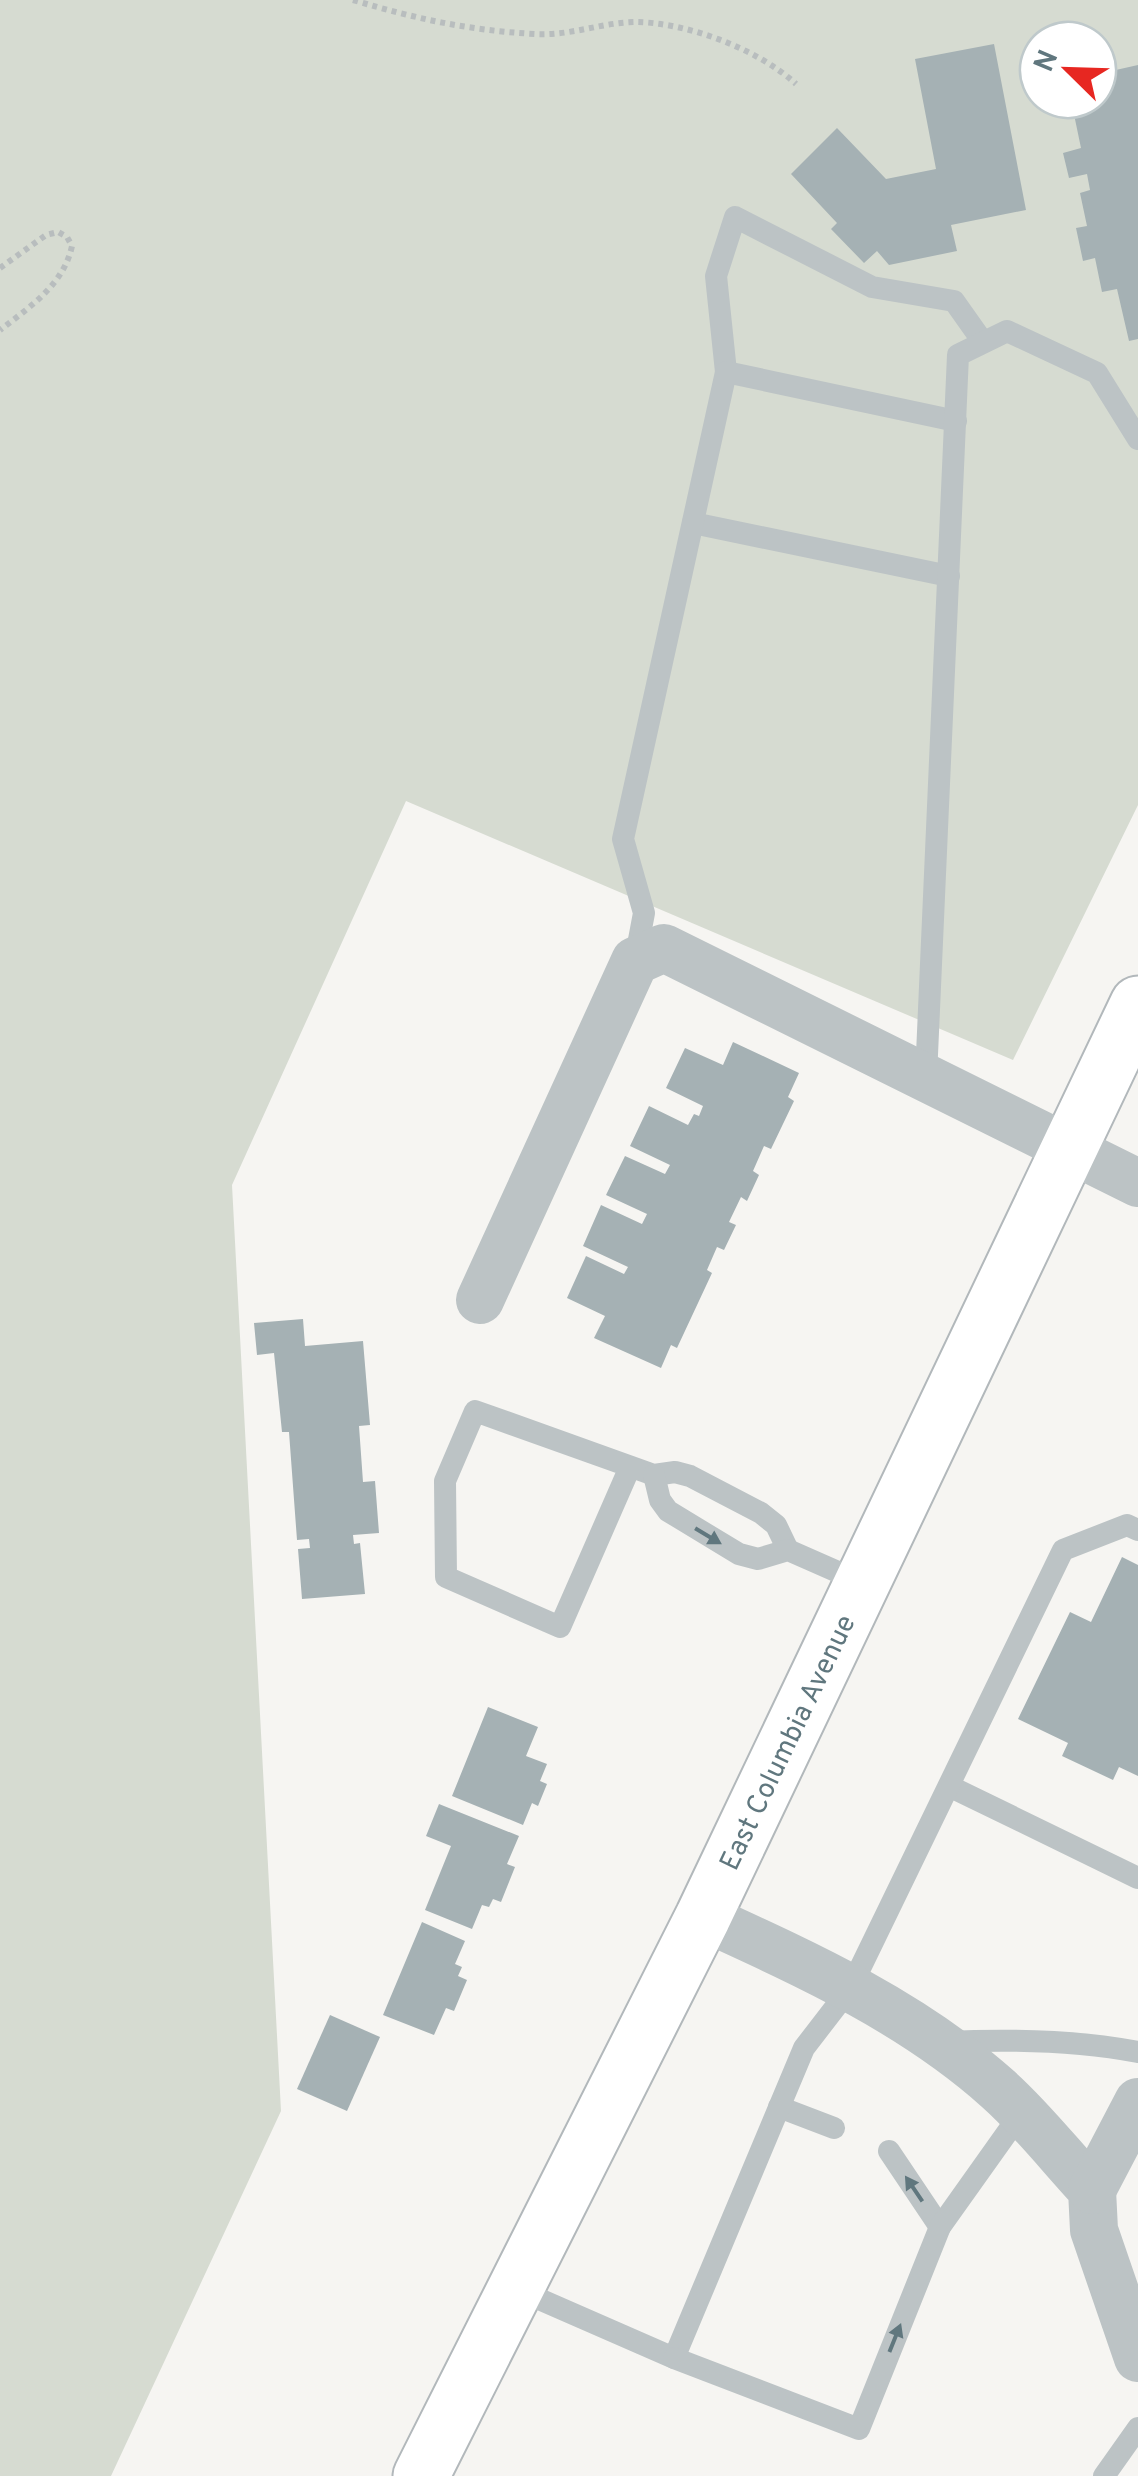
<svg xmlns="http://www.w3.org/2000/svg" width="1138" height="2476" font-family="Overpass,sans-serif">
<rect width="100%" height="100%" fill="#f6f5f2"/>
<path fill="#d6dbd1" fill-rule="evenodd" d="M0,0h1138v805l-125,255 -607,-259 -174,384 49,926 -170,365h-111zM1038,40h60v60h-60z"/>
<g fill="#a5b1b4">
<polygon points="994,44 1026,210 951,225 957,251 889,265 877,251 864,263 831,229 837,223 791,174 837,128 886,179 936,169 915,59"/>
<polygon points="1138,65 1138,339 1129,341 1117,289 1102,292 1095,258 1083,261 1076,228 1087,226 1080,193 1090,190 1087,174 1069,178 1063,153 1081,148 1071,100 1098,100 1098,74"/>
<polygon points="733,1042 799,1073 788,1097 794,1101 771,1149 764,1146 753,1171 759,1175 747,1201 741,1197 729,1222 736,1225 724,1250 717,1247 707,1270 712,1273 677,1348 671,1345 661,1368 594,1338 605,1316 567,1298 586,1256 624,1274 628,1267 583,1246 601,1205 642,1224 647,1214 606,1195 625,1156 665,1174 670,1165 630,1146 649,1106 688,1125 694,1114 699,1116 703,1106 666,1088 685,1048 723,1065"/>
<polygon points="303,1319 305,1346 363,1341 370,1425 359,1426 363,1482 375,1481 379,1533 353,1535 354,1544 360,1543 365,1594 302,1599 298,1549 310,1548 309,1539 297,1540 289,1432 282,1432 274,1353 257,1355 254,1323"/>
<polygon points="1122,1557 1138,1565 1138,1776 1119,1767 1113,1780 1062,1756 1068,1743 1018,1719 1070,1612 1091,1622"/>
<polygon points="488,1707 538,1727 526,1756 547,1764 540,1781 547,1784 538,1806 532,1803 523,1825 452,1796"/>
<polygon points="439,1804 519,1836 507,1864 515,1867 501,1902 493,1899 489,1907 482,1905 472,1929 425,1910 451,1846 426,1836"/>
<polygon points="422,1922 465,1941 455,1964 462,1967 458,1976 467,1980 454,2011 446,2008 434,2035 383,2015"/>
<polygon points="330,2015 380,2037 347,2111 297,2089"/>
</g>
<g fill="none" stroke-linecap="round" stroke-linejoin="round">
<g stroke="#b2b8bb" stroke-width="59">
<g id="primary">
<path id="s1" d="M421,2476l282,-559 435,-913"/>
</g>
</g>
<g stroke="#b8bdbe" stroke-width="6" stroke-dasharray="5 5" stroke-linecap="butt">
<path d="M353,0c64,19 114,30 181,34 37,2 65,-11 100,-12 52,0 124,27 162,62"/>
<path d="M0,268l46,-33 12,-3 9,5 5,9c-8,38 -42,61 -72,84"/>
</g>
<g stroke="#bcc3c5" stroke-width="22">
<polyline points="726,372 716,276 735,217 872,287 954,301 983,342"/>
<polyline points="693,523 949,576"/>
<polyline points="635,961 644,913 623,839 726,372 956,421"/>
<polyline points="926,1077 958,355 1007,331 1097,373 1138,439"/>
<polyline points="630,1467 560,1627 446,1577 445,1481 475,1411 654,1475 675,1472 690,1476 761,1513 776,1525 788,1550"/>
<polyline points="654,1475 660,1500 668,1511 739,1554 758,1559 788,1550 863,1583"/>
<polyline points="949,1786 1138,1878"/>
<path d="M946,2042c64,-3 129,-2 192,10"/>
<polyline points="779,2107 834,2128"/>
<polyline points="889,2151 940,2227"/>
<polyline points="516,2289 674,2358 804,2048 851,1987 1063,1550 1127,1525 1138,1530"/>
<polyline points="674,2358 859,2429 940,2227 1021,2113"/>
<polyline points="1104,2476 1138,2428"/>
</g>
<g stroke="#bcc3c5" stroke-width="48">
<polyline points="480,1300 635,961 664,948 1138,1183"/>
<path d="M703,1917c105,48 209,95 295,172 34,30 63,68 94,101l2,40 44,128"/>
<polyline points="1092,2190 1138,2102"/>
</g>
<use href="#primary" stroke="#fff" stroke-width="55"/>
</g>
<defs><path id="oneway-solid" d="M-6-.8H1V-3.2L6.5 0L1 3.2V.8H-6Z" transform="scale(2.5)"/></defs>
<g fill="#60777e">
<use href="#oneway-solid" transform="translate(708 1536) rotate(31)"/>
<use href="#oneway-solid" transform="translate(914 2189) rotate(-124)"/>
<use href="#oneway-solid" transform="translate(895 2338) rotate(-68)"/>
</g>
<g text-anchor="middle" stroke-width="10" stroke-linejoin="round" paint-order="stroke">
<g font-size="28" fill="#60777e" stroke="#fff">
<text dy="10" stroke="none"><textPath href="#s1" startOffset="820">East Columbia Avenue</textPath></text>
</g>
</g>
<g transform="translate(1068 70) rotate(293)"><circle r="48" fill="#ffffff" stroke="#bfc9cb" stroke-width="2.5"/>
<path d="M0-8L18 38L0 25L-18 38Z" fill="#e72721"/>
<text y="-15" font-size="28" font-weight="bold" text-anchor="middle" fill="#60777e">N</text>
</g>
</svg>
